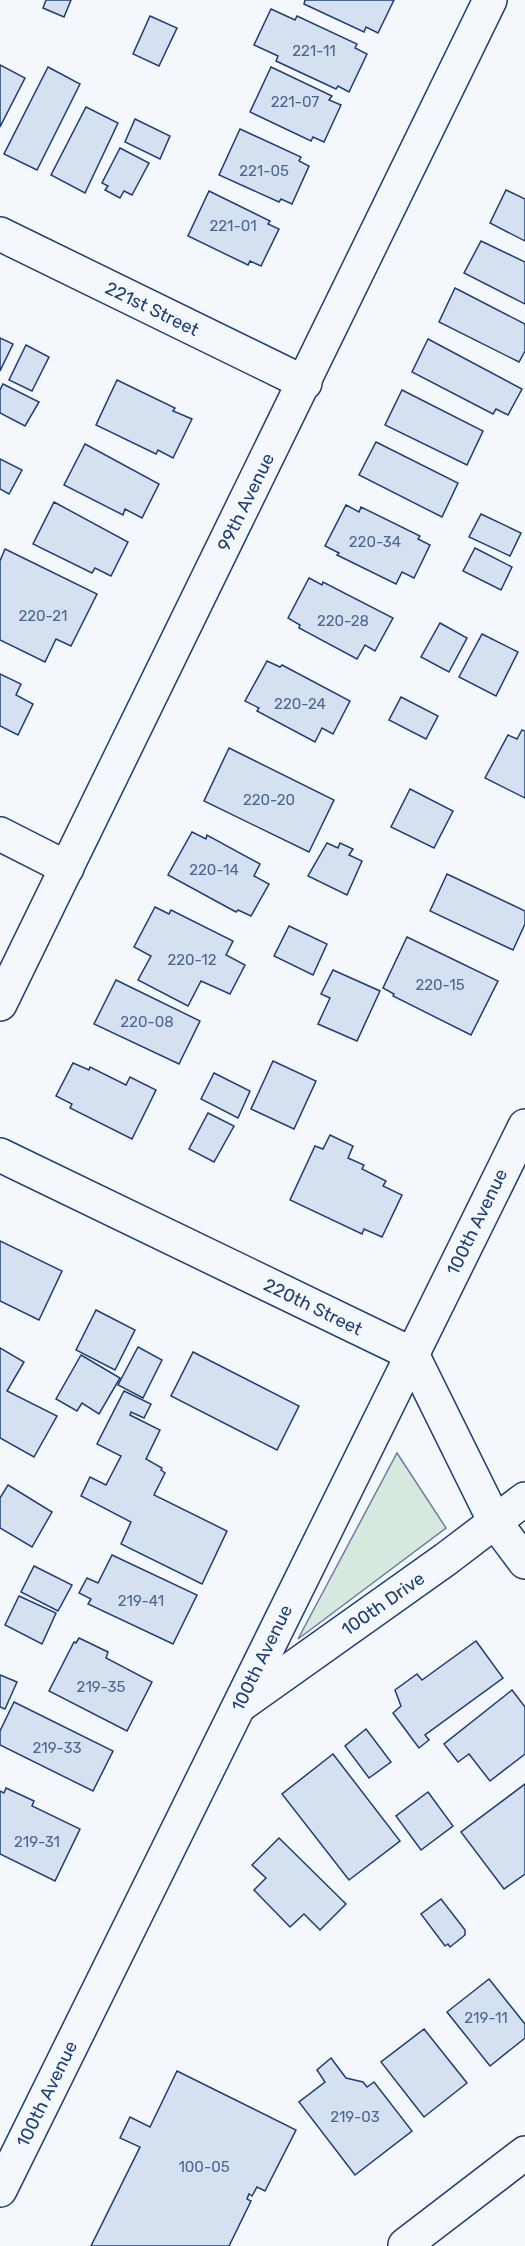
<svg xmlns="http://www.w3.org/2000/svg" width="525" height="2246" font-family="Rubik,sans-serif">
<rect width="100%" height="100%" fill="#f4f7fb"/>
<polygon fill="#d7e8df" stroke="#687fa3" stroke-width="1.5" points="397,1453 446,1528 298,1639"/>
<g fill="#d5e0f0" stroke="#1d3f73" stroke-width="1.5">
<polygon points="46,0 71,0 64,17 43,8"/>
<polygon points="305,0 394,0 378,33 366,27 364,32 304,4"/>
<polygon points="271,9 295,20 297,16 357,44 355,48 367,54 349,92 338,86 336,89 276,61 278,56 254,45"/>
<polygon points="150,16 177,28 159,66 133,54"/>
<polygon points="0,65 25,78 0,127"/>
<polygon points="48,67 80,84 37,170 4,154"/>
<polygon points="271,67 332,96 329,100 341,105 324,142 313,137 311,141 250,112"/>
<polygon points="86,107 118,123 85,193 51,175"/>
<polygon points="135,119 170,136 160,159 125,142"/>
<polygon points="240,129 301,157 299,161 309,166 292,204 281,199 279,202 219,175"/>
<polygon points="120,148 149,163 132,195 124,191 120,198 105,190 108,186 102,183"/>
<polygon points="506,190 525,199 525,241 490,223"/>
<polygon points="209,191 270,221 268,224 279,229 261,266 250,261 248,265 188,236"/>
<polygon points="481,241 525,262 525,304 464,273"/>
<polygon points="455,288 525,324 525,351 519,362 439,322"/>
<polygon points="0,338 13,344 0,371"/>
<polygon points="428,339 522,389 508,415 496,409 493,414 412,372"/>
<polygon points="26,345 49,357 32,391 9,380"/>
<polygon points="117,380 175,408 173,411 192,419 173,458 158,450 156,454 96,425"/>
<polygon points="3,384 39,402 25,426 0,413 0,390"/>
<polygon points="402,390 483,431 467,465 385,425"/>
<polygon points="376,442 458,483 442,517 359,475"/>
<polygon points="85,444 159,484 142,518 125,509 123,515 64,485"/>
<polygon points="0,459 22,470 9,494 0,489"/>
<polygon points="54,502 128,542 111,576 95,568 92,573 33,544"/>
<polygon points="346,505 359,512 361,507 420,536 418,539 430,545 414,578 402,572 396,584 337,555 339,553 325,546"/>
<polygon points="481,514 521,533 510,556 469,537"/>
<polygon points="475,548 512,567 501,590 463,571"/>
<polygon points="5,549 97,594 71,646 56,639 45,662 0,640 0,561"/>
<polygon points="309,578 322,585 323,582 393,618 375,651 365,645 357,659 299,628 300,625 288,618"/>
<polygon points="440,623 467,638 449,672 421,657"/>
<polygon points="482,634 518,652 496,696 459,677"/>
<polygon points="267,661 280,667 282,665 350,701 333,734 322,728 315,742 257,711 259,708 245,701"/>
<polygon points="0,674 21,684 16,695 33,704 18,735 0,726"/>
<polygon points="401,697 438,716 426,739 389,720"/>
<polygon points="522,730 525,731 525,798 485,778 508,735 517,739"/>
<polygon points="229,748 334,800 309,852 204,801"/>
<polygon points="410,789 453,811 434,848 391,827"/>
<polygon points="192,832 206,839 207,835 260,864 254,876 269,884 251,916 238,910 236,912 168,875"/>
<polygon points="327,843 338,848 340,843 353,849 349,855 362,861 347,895 308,876"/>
<polygon points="447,874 525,911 525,924 513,950 430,911"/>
<polygon points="155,907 169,914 171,910 233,941 226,955 245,965 230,994 201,981 188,1006 138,980 151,956 134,947"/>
<polygon points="289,926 327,944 313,975 274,956"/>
<polygon points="407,937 498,981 471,1035 393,996 394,994 383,988"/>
<polygon points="333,970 380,991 357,1041 318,1024 330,998 321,994"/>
<polygon points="116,980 200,1021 179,1064 94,1024"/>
<polygon points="273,1061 316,1081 294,1129 251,1109"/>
<polygon points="73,1063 89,1070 90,1067 126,1085 130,1077 156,1090 132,1139 70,1108 72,1104 56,1096"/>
<polygon points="214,1073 250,1091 238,1118 201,1099"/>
<polygon points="208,1113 234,1126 214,1162 189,1149"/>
<polygon points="330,1135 353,1146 348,1158 364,1165 362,1169 386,1181 383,1186 402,1195 382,1237 364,1229 362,1234 290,1200 315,1146 323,1149"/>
<polygon points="0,1241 62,1271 39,1320 0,1301"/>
<polygon points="96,1310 135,1330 115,1370 76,1350"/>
<polygon points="138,1347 162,1360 143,1398 118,1385"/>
<polygon points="0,1348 24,1362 7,1391 57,1416 34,1457 0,1438"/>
<polygon points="193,1352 299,1406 277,1450 171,1396"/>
<polygon points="81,1355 120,1378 99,1414 82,1403 77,1411 56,1399"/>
<polygon points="124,1391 151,1404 144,1418 131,1412 130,1415 160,1430 146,1459 162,1468 161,1470 165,1473 154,1495 227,1531 202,1584 121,1544 131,1522 81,1496 90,1477 106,1485 121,1456 97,1444"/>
<polygon points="8,1485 52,1512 32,1547 0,1528 0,1498"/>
<polygon points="112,1555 197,1595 173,1644 88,1604 91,1599 79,1593 87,1578 98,1583"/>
<polygon points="34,1566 72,1585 58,1611 21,1592"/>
<polygon points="19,1596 56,1613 42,1644 5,1625"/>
<polygon points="79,1638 108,1652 106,1658 152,1682 127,1731 49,1691 74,1642 76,1643"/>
<polygon points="476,1641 503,1678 425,1735 429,1740 419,1748 393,1713 401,1706 395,1690 417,1674 422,1680"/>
<polygon points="0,1675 17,1682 5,1709 0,1707"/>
<polygon points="512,1690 525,1707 525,1754 490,1781 469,1754 458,1762 444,1744"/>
<polygon points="14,1702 113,1751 93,1791 0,1745 0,1731"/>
<polygon points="366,1729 391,1762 369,1778 345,1746"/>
<polygon points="333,1754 400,1841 349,1880 282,1794"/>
<polygon points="525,1784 525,1874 504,1889 461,1832"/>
<polygon points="6,1788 34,1801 32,1806 80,1829 55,1881 0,1854 0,1791 4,1793"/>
<polygon points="428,1792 453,1826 421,1850 396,1816"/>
<polygon points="279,1838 346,1904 320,1930 304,1914 290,1927 254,1890 266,1878 252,1865"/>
<polygon points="441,1899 465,1930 465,1935 450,1947 448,1944 445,1946 421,1914"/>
<polygon points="489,1979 525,2024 525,2038 490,2066 447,2012"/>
<polygon points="424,2029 467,2083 424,2117 381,2062"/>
<polygon points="331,2058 346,2078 363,2082 367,2087 374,2082 412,2131 355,2175 299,2102 325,2082 317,2070"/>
<polygon points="177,2071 296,2130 265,2191 257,2187 252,2196 249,2194 247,2199 251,2201 229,2246 91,2246 140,2147 120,2138 130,2117 150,2127"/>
</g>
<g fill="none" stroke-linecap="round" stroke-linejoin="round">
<g stroke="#1d3f73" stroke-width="36">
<g id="minor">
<polyline points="0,234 305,383"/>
<polyline points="0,834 67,868"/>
<polyline points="0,1004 490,0"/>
<polyline points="0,1155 412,1354 495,1522 525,1562"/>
<polyline points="242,1704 446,1559 525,1499"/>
<polyline points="0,2190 525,1126"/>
<polyline points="405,2245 525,2153"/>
</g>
</g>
<use href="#minor" stroke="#f4f7fb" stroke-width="33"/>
</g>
<g text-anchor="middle" stroke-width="4.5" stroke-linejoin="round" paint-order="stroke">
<g font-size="15" fill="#4b6792">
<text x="314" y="56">221-11</text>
<text x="295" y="107">221-07</text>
<text x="264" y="176">221-05</text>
<text x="233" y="231">221-01</text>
<text x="375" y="547">220-34</text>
<text x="43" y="621">220-21</text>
<text x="343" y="626">220-28</text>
<text x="300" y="709">220-24</text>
<text x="269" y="805">220-20</text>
<text x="214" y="875">220-14</text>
<text x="192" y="965">220-12</text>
<text x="440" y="990">220-15</text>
<text x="147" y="1027">220-08</text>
<text x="141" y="1606">219-41</text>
<text x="101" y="1692">219-35</text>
<text x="57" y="1753">219-33</text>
<text x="37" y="1847">219-31</text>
<text x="486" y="2023">219-11</text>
<text x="355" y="2122">219-03</text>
<text x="204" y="2172">100-05</text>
</g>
<g font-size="18" fill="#1d3f73" stroke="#f4f7fb">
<text transform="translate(152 309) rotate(26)" y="6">221st Street</text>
<text transform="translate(246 502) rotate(-64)" y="6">99th Avenue</text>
<text transform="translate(477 1222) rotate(-64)" y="6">100th Avenue</text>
<text transform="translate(313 1307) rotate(26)" y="6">220th Street</text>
<text transform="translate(383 1604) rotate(-35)" y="6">100th Drive</text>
<text transform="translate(262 1658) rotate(-64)" y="6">100th Avenue</text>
<text transform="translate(47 2094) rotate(-64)" y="6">100th Avenue</text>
</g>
</g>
</svg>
